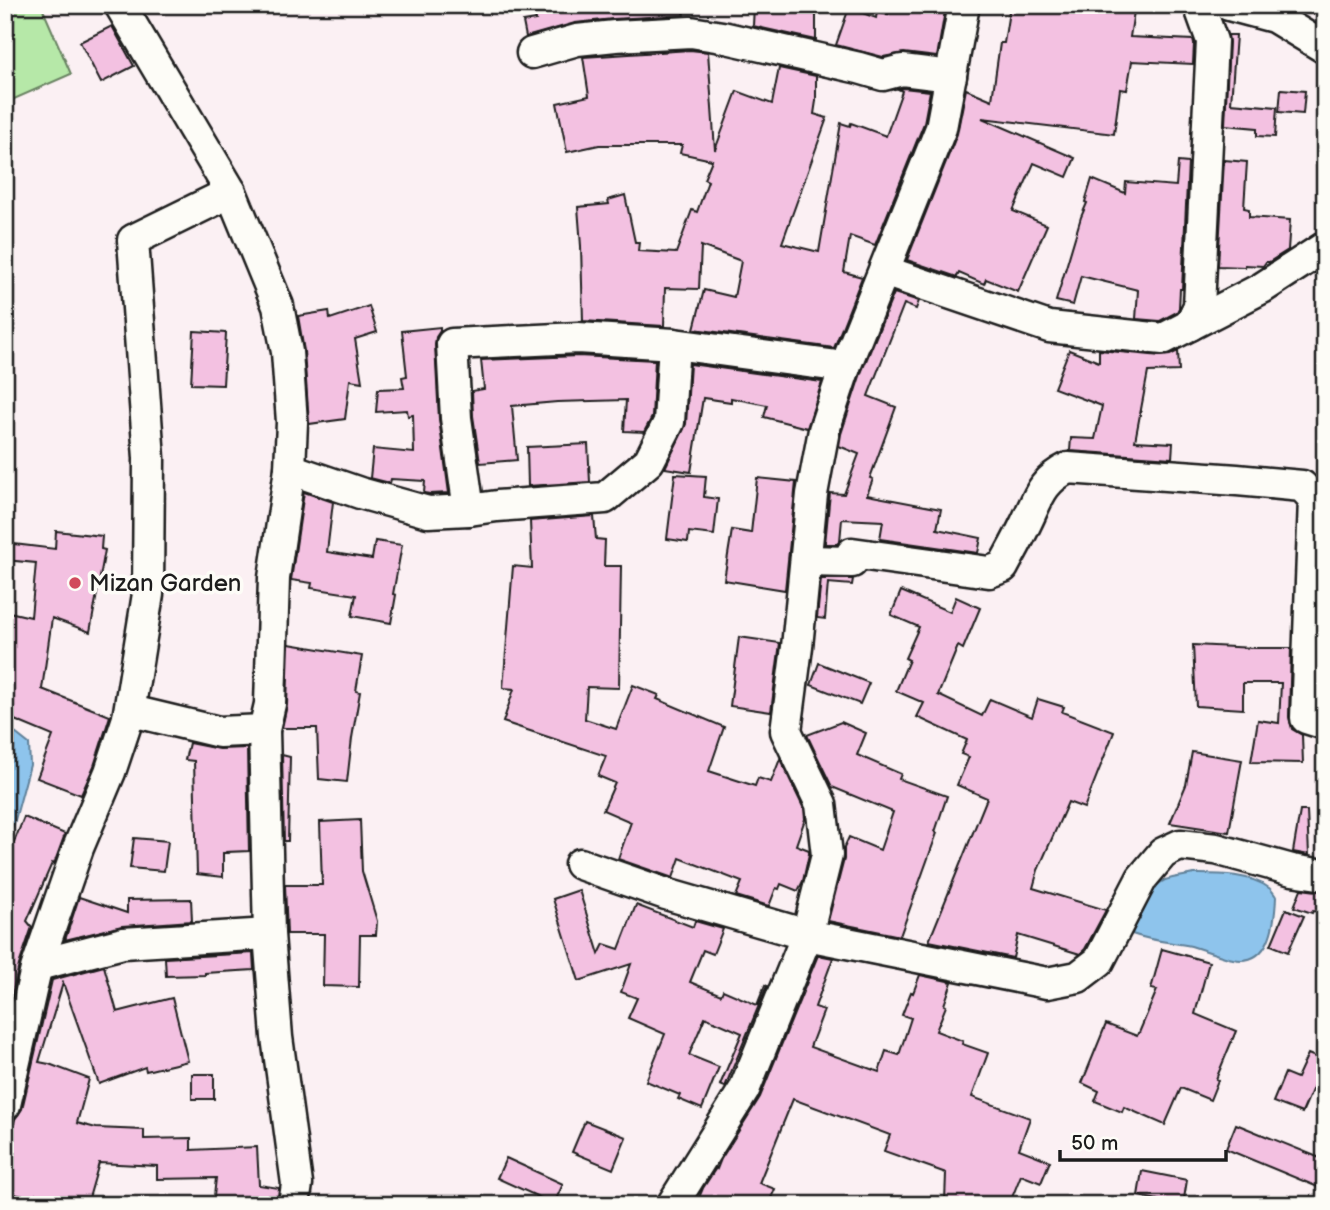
<svg xmlns="http://www.w3.org/2000/svg" width="1330" height="1210" font-family="'Balsamiq Sans',sans-serif">
<rect width="100%" height="100%" fill="#fbf0f3"/>
<filter id="ink" filterUnits="userSpaceOnUse"><feTurbulence type="fractalNoise" baseFrequency=".0143" numOctaves="2"/><feDisplacementMap in="SourceGraphic" scale="14" xChannelSelector="R" yChannelSelector="G"/><feConvolveMatrix kernelMatrix="1 2 1 2 8 2 1 2 1" color-interpolation-filters="sRGB"/></filter>
<g filter="url(#ink)">
<polygon fill="#b6e8a8" stroke="#698262" stroke-width="2" points="5,5 41,5 71,74 5,103"/>
<g fill="#8ec4ec" stroke="#608199" stroke-width="2">
<polygon points="5,725 29,744 30,765 15,820 5,848"/>
<path d="M1194,874c22,0 56,-1 75,14 1,0 7,8 7,9 -1,26 -6,70 -43,62 -14,-3 -28,-9 -42,-13 -20,-4 -40,-5 -59,-12 7,-19 13,-45 33,-54 9,-3 20,-4 29,-6z"/>
</g>
<g fill="#f3c1e1" stroke="#1c1c1c" stroke-width="2">
<polygon points="533,5 683,5 684,15 613,19 575,23 526,37 523,22 536,20"/>
<polygon points="754,5 816,5 816,40 753,26"/>
<polygon points="890,5 946,5 937,57 904,53 883,57 836,45 849,8 876,18 877,12 888,15"/>
<polygon points="1010,5 1135,5 1130,37 1193,40 1194,44 1193,64 1132,61 1127,90 1120,89 1114,134 982,118 1075,158 1067,177 1034,163 1013,211 1047,225 1018,292 986,279 984,284 959,273 957,277 907,260 957,134 966,89 992,100 1000,43 1004,43"/>
<polygon points="112,26 134,66 101,83 80,42"/>
<polygon points="1228,35 1236,35 1231,103 1277,107 1275,137 1257,136 1257,128 1225,125 1229,42"/>
<polygon points="690,50 708,52 715,150 737,91 772,104 779,68 816,76 816,101 814,114 827,118 782,243 819,252 841,123 850,126 851,123 886,136 902,91 898,89 903,88 930,91 924,123 875,245 850,236 844,272 862,277 834,348 694,329 704,290 734,297 741,261 701,246 699,289 665,288 664,326 583,321 581,246 578,207 609,204 608,200 625,195 635,242 639,242 638,251 676,253 692,210 697,212 708,181 704,179 712,160 680,153 682,145 599,145 567,152 557,103 589,96 583,57"/>
<polygon points="1281,89 1305,91 1303,114 1279,112"/>
<polygon points="1224,160 1247,162 1244,208 1249,209 1249,217 1290,220 1288,250 1269,262 1266,262 1263,266 1245,265 1245,267 1218,266"/>
<polygon points="1178,162 1188,163 1182,289 1180,289 1179,308 1177,312 1160,321 1136,319 1138,290 1081,276 1073,305 1056,301 1081,217 1087,203 1085,202 1092,179 1125,193 1126,182 1176,186"/>
<polygon points="894,293 919,301 916,309 904,304 868,396 896,407 870,478 873,479 867,495 941,509 937,529 981,538 978,553 880,539 883,521 842,519 840,541 837,544 825,544 830,493 844,494 859,454 839,446 841,434 861,373"/>
<polygon points="369,306 377,332 355,339 362,382 350,380 345,419 309,424 304,351 298,316 329,311 330,319"/>
<polygon points="440,327 440,331 436,337 435,345 439,419 449,493 430,494 424,493 425,481 391,479 390,483 370,478 373,449 414,453 413,415 408,416 407,410 376,412 378,389 404,388 402,377 407,376 402,331"/>
<polygon points="194,331 226,333 223,385 191,384"/>
<polygon points="1069,350 1099,362 1099,350 1161,356 1170,355 1178,351 1179,371 1148,372 1135,441 1173,443 1172,458 1070,451 1071,438 1095,439 1102,406 1054,388"/>
<polygon points="578,356 655,360 652,417 644,432 624,431 626,400 557,402 512,406 517,460 480,463 473,416 472,391 484,389 481,360"/>
<polygon points="690,364 822,382 807,428 764,417 767,405 731,398 731,402 703,398 691,472 665,468 686,424"/>
<polygon points="588,444 590,482 528,486 527,447"/>
<polygon points="675,474 706,476 704,497 718,499 714,535 689,532 688,542 667,539"/>
<polygon points="757,478 796,482 785,590 724,580 732,530 751,533"/>
<polygon points="304,492 333,502 327,552 372,559 375,541 402,545 393,594 396,595 391,623 352,616 356,595 311,588 312,583 291,580"/>
<polygon points="594,516 596,539 605,540 604,566 621,566 619,688 587,687 585,719 616,729 633,685 659,695 657,699 724,727 709,771 755,786 758,778 771,782 780,759 804,809 805,819 796,845 809,850 809,854 803,881 798,891 781,884 779,889 776,888 769,906 736,896 742,882 680,858 673,878 618,859 631,822 603,810 615,783 598,776 606,756 503,722 514,689 503,688 513,566 532,568 530,521"/>
<polygon points="56,531 102,536 101,549 105,550 90,632 52,618 42,689 110,716 94,766 81,795 37,778 53,736 5,716 5,630 9,612 31,617 36,563 5,560 5,543 55,549"/>
<polygon points="821,579 853,579 852,585 828,583 825,619 817,618"/>
<polygon points="901,591 950,612 956,597 980,608 963,649 958,646 938,695 982,716 990,699 1032,717 1038,699 1064,707 1062,712 1114,732 1084,808 1068,802 1038,870 1033,888 1106,910 1085,949 1080,954 1018,935 1013,958 929,941 987,798 957,785 969,757 961,754 967,740 917,717 924,703 896,691 909,660 905,658 919,627 891,615"/>
<polygon points="739,637 780,643 771,712 730,706"/>
<polygon points="289,644 362,656 356,691 360,692 352,738 347,782 319,779 317,728 282,728 287,705"/>
<polygon points="1193,645 1255,648 1291,648 1289,717 1292,729 1302,735 1303,763 1251,762 1258,720 1279,723 1281,683 1243,683 1243,709 1196,706"/>
<polygon points="819,663 869,683 860,704 811,685"/>
<polygon points="841,722 866,733 857,755 901,774 899,779 947,796 935,832 937,833 900,936 828,921 844,859 844,848 849,837 880,850 893,812 832,787 807,735"/>
<polygon points="189,743 219,749 247,748 249,851 227,852 228,853 223,853 223,877 197,874 194,761 185,760"/>
<polygon points="1192,752 1242,760 1229,832 1170,823 1186,785"/>
<polygon points="282,755 290,757 288,841 284,841"/>
<polygon points="1300,811 1307,811 1309,855 1293,852"/>
<polygon points="24,817 65,834 54,864 52,863 43,884 27,921 32,927 19,965 5,1025 5,865"/>
<polygon points="360,820 362,871 377,921 376,935 360,935 359,987 323,986 324,934 287,934 285,885 322,885 320,822"/>
<polygon points="134,838 168,841 164,871 130,868"/>
<polygon points="1301,889 1325,892 1325,912 1313,911 1312,913 1294,907"/>
<polygon points="579,890 599,954 604,944 619,949 636,905 693,927 695,921 723,929 713,954 703,950 690,982 721,995 723,990 757,1005 765,985 767,986 725,1087 720,1085 742,1033 705,1017 689,1055 719,1067 702,1109 678,1099 680,1095 646,1081 665,1034 628,1018 637,998 621,992 631,964 579,981 553,899"/>
<polygon points="79,897 127,913 127,900 191,899 192,921 122,926 65,940"/>
<polygon points="1286,909 1304,916 1288,952 1271,945"/>
<polygon points="1162,949 1209,962 1195,1014 1236,1031 1216,1079 1218,1080 1210,1100 1181,1088 1165,1125 1124,1107 1122,1112 1095,1101 1099,1091 1082,1083 1106,1024 1137,1036 1138,1033 1139,1033 1157,990 1151,989"/>
<polygon points="253,953 254,970 205,973 205,975 166,976 165,958"/>
<polygon points="818,955 833,958 815,1007 824,1010 810,1047 879,1072 886,1051 899,1055 911,1018 902,1015 911,992 913,993 920,975 952,982 944,1005 946,1006 936,1031 963,1041 962,1044 988,1053 972,1097 1030,1118 1019,1149 1050,1161 1041,1183 1021,1175 1009,1205 945,1202 946,1173 884,1151 890,1135 793,1099 759,1183 775,1189 768,1205 696,1205 703,1188 716,1168 717,1169 721,1159 760,1097"/>
<polygon points="104,966 117,1012 172,998 188,1061 146,1071 145,1067 99,1084 63,983 39,1062 49,1064 89,1079 77,1123 96,1128 144,1130 144,1139 191,1138 191,1150 257,1147 259,1185 279,1188 277,1205 213,1205 216,1178 157,1179 157,1166 99,1163 87,1205 73,1205 36,1194 34,1200 5,1191 5,1153 15,1119 22,1109 52,980"/>
<polygon points="1308,1054 1325,1061 1325,1087 1315,1083 1302,1113 1273,1102 1285,1073 1297,1078"/>
<rect x="192" y="1074" width="22" height="25"/>
<polygon points="585,1121 626,1137 613,1169 572,1152"/>
<polygon points="1236,1124 1325,1160 1325,1190 1226,1149"/>
<polygon points="506,1158 563,1184 554,1204 497,1178"/>
<polygon points="1142,1171 1187,1180 1183,1205 1138,1196"/>
</g>
<g fill="none" stroke-linecap="round" stroke-linejoin="round">
<g stroke="#1c1c1c" stroke-width="35">
<g id="minor">
<polyline points="120,5 231,192 278,306 287,352 292,422 290,469 274,578 270,704 264,730 269,934 277,1037 297,1184 294,1205"/>
<polyline points="1229,5 1274,17 1325,48"/>
<polyline points="532,53 577,40 615,36 691,32 722,37 859,68 883,75 902,70 951,76"/>
<polyline points="884,271 1049,327 1163,339 1262,288 1325,247"/>
<polyline points="1190,325 1199,306 1212,41 1199,5"/>
<polyline points="290,469 360,493 428,512 469,510 497,506 605,498 649,461 669,422 674,344 845,367"/>
<polyline points="469,510 456,418 452,344 578,338 674,344"/>
<path d="M806,561l46,1v-9l137,19 14,-5c8,-15 16,-29 23,-44 12,-24 15,-42 42,-55l169,12 65,6 12,13 -8,219 19,6"/>
<polyline points="128,718 140,713 219,732 264,730"/>
<polyline points="580,864 666,894 807,935 1047,983 1078,977 1099,961 1142,878 1163,853 1180,845 1216,849 1292,870 1325,875"/>
<polyline points="38,965 123,943 269,934"/>
<polyline points="5,1105 36,969 78,848 110,772 128,718 148,594 149,458 133,240 231,192"/>
<polyline points="672,1205 744,1090 807,935 827,855 821,804 786,731 797,647 812,494 824,430 845,367 941,128 964,5"/>
</g>
</g>
<use href="#minor" stroke="#fdfcf7" stroke-width="30"/>
</g>
</g>
<circle fill="#d1495b" stroke="#fdfcf7" stroke-width="2.5" cx="75" cy="583" r="7"/>
<g text-anchor="middle" stroke-width="7" stroke-linejoin="round" paint-order="stroke">
<g font-size="24" fill="#1c1c1c" stroke="#fdfcf7" text-anchor="start">
<text x="89" y="591">Mizan Garden</text>
</g>
</g>
<rect width="1330" height="1210" fill="none" stroke="#fdfcf7" stroke-width="28"/>
<rect x="14" y="14" width="1302" height="1182" fill="none" stroke="#1c1c1c" stroke-width="2.5" filter="url(#ink)"/>
<path d="M1060 1150v10h166v-10" fill="none" stroke="#1c1c1c" stroke-width="3.5"/>
<text x="1071" y="1150" font-size="21" fill="#1c1c1c" stroke="#fdfcf7" stroke-width="5" paint-order="stroke">50 m</text>
</svg>
